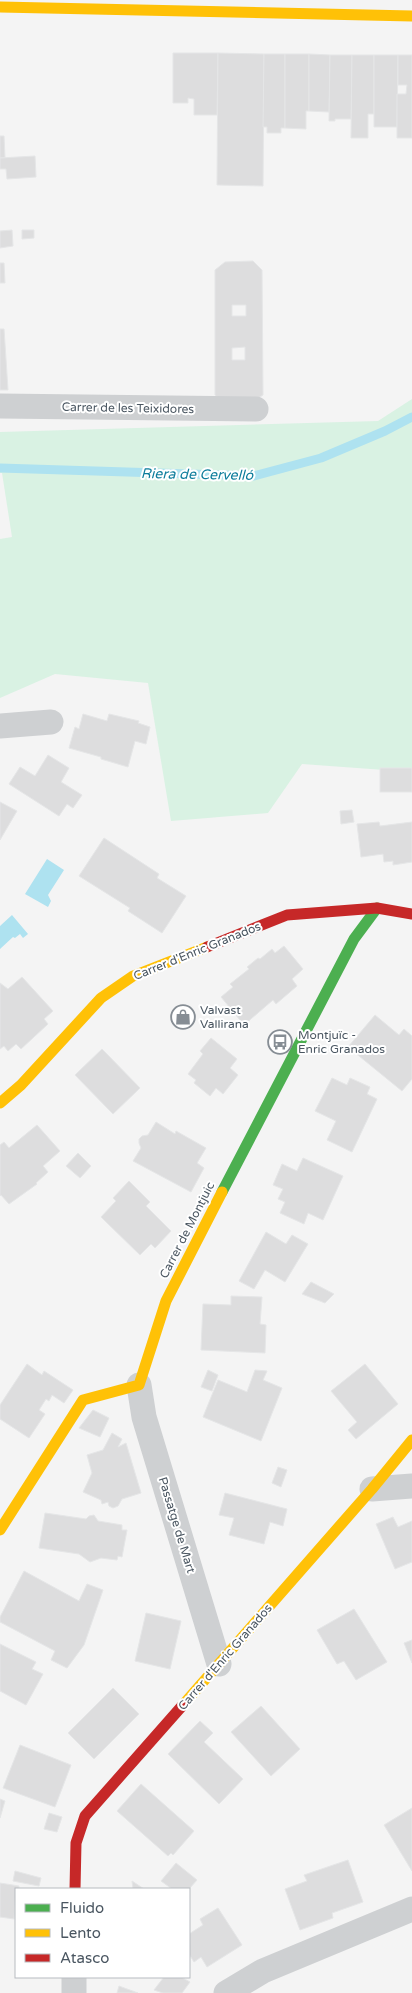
<svg xmlns="http://www.w3.org/2000/svg" width="412" height="1993" font-family="'Varela Round',sans-serif">
<rect width="100%" height="100%" fill="#f4f4f4"/>
<polygon fill="#d9f2e3" points="412,399 412,772 302,764 268,813 171,821 148,683 55,674 0,698 0,539 12,537 2,473 0,473 0,432 378,421"/>
<g fill="#aee2f0">
<polygon points="47,859 64,870 48,895 51,901 48,907 25,894"/>
<polygon points="12,915 28,934 23,938 20,934 15,938 13,937 0,949 0,926"/>
</g>
<g fill="none" stroke-linecap="round" stroke-linejoin="round">
<polyline stroke="#aee2f0" stroke-width="9" points="0,468 254,476 321,458 385,431 412,417"/>
</g>
<g fill="#ddddde" stroke="#e5e6e7" fill-rule="evenodd">
<polygon points="173,53 218,53 217,115 194,115 194,99 188,98 188,103 173,103"/>
<polygon points="218,53 264,54 263,186 217,185"/>
<polygon points="264,54 285,54 285,128 281,128 281,133 267,133 267,127 263,127"/>
<polygon points="285,54 309,54 309,111 306,111 306,129 285,128"/>
<polygon points="309,54 330,55 329,112 309,111"/>
<polygon points="330,55 352,55 351,119 335,119 335,121 329,121"/>
<polygon points="352,55 374,55 374,114 368,114 368,138 351,138"/>
<polygon points="374,55 398,55 397,127 374,127"/>
<polygon points="398,55 412,55 412,138 397,138 397,94 406,94 407,85 398,85"/>
<polygon points="0,136 4,136 5,158 0,158"/>
<polygon points="35,156 36,177 7,179 6,169 0,169 0,158"/>
<polygon points="12,230 13,246 0,248 0,231"/>
<polygon points="22,230 34,230 34,238 22,239"/>
<path d="M253,261l9,9 1,125 -9,6 -31,1 -8,-7v-125l10,-8zM232,305h14v11h-14zM245,347v13h-13v-12z"/>
<polygon points="0,263 4,263 5,283 0,283"/>
<polygon points="0,329 4,329 8,390 0,390"/>
<polygon points="83,714 107,721 109,714 139,721 138,723 150,727 146,744 135,741 128,767 101,759 101,757 69,748 75,727 79,729"/>
<polygon points="48,755 69,768 61,782 82,795 73,808 67,804 59,816 9,784 20,767 35,776"/>
<rect x="380" y="768" width="32" height="24"/>
<polygon points="0,802 17,811 0,840"/>
<polygon points="352,810 354,822 341,824 340,811"/>
<polygon points="379,822 380,826 412,822 412,862 393,865 393,861 384,862 383,854 361,857 357,824"/>
<polygon points="104,838 159,874 157,878 186,896 162,933 128,911 130,908 79,876"/>
<polygon points="284,946 303,969 292,979 297,986 276,1004 273,1000 244,1025 221,997 233,987 230,984 249,969 247,967 258,958 260,959 272,949 275,953"/>
<polygon points="22,977 53,1011 44,1019 48,1024 21,1049 16,1044 8,1051 4,1046 0,1049 0,983 8,989"/>
<polygon points="375,1015 399,1035 404,1029 412,1036 412,1079 402,1091 348,1047"/>
<polygon points="211,1038 237,1059 230,1068 238,1075 223,1094 216,1088 210,1096 194,1083 196,1080 188,1074 203,1054 200,1051"/>
<polygon points="102,1049 140,1088 113,1114 75,1075"/>
<polygon points="332,1078 347,1085 350,1078 370,1087 367,1094 377,1099 352,1152 327,1140 336,1121 315,1111"/>
<polygon points="156,1122 175,1134 176,1131 206,1148 197,1163 204,1168 191,1192 133,1161 141,1148 139,1143 139,1139 142,1136 148,1135"/>
<polygon points="37,1125 60,1151 43,1166 48,1172 36,1183 37,1184 9,1204 1,1195 0,1196 0,1145 4,1142 9,1148"/>
<polygon points="78,1153 91,1166 80,1178 66,1166"/>
<polygon points="303,1158 343,1176 323,1220 308,1213 304,1224 280,1213 285,1202 278,1199 283,1189 273,1185 282,1164 297,1171"/>
<polygon points="129,1181 150,1202 146,1206 171,1231 155,1248 151,1244 140,1255 101,1217 116,1201 113,1198"/>
<polygon points="266,1232 286,1244 292,1235 308,1244 285,1282 265,1270 254,1289 239,1281"/>
<polygon points="311,1282 334,1294 325,1303 302,1294"/>
<polygon points="231,1296 262,1297 260,1324 266,1325 265,1353 201,1350 203,1304 231,1305"/>
<polygon points="27,1364 42,1375 44,1371 73,1390 64,1403 52,1395 49,1401 46,1399 39,1410 45,1414 29,1438 0,1419 0,1405"/>
<polygon points="365,1364 398,1404 356,1439 348,1430 357,1422 331,1391"/>
<polygon points="208,1370 218,1375 212,1391 201,1387"/>
<polygon points="255,1370 267,1371 263,1380 282,1388 261,1441 203,1417 218,1380 247,1392"/>
<polygon points="93,1410 109,1418 100,1437 79,1428"/>
<polygon points="112,1433 122,1439 118,1447 126,1443 141,1493 122,1499 118,1506 113,1508 109,1506 108,1502 102,1504 101,1500 83,1492 92,1473 87,1455 103,1450"/>
<polygon points="278,1467 287,1470 281,1487 272,1483"/>
<polygon points="225,1493 287,1509 283,1526 270,1522 264,1544 229,1535 234,1518 219,1515"/>
<polygon points="45,1513 86,1519 89,1516 94,1515 98,1521 122,1525 122,1530 127,1530 122,1557 118,1556 117,1560 101,1558 90,1562 79,1554 39,1548"/>
<polygon points="393,1517 398,1527 412,1521 412,1562 395,1569 376,1524"/>
<polygon points="24,1571 79,1601 87,1584 103,1590 84,1645 67,1668 51,1660 55,1651 0,1622 0,1617"/>
<polygon points="354,1609 387,1662 356,1680 344,1661 337,1664 317,1630"/>
<polygon points="146,1613 181,1621 170,1669 135,1661"/>
<polygon points="412,1640 412,1663 404,1643"/>
<polygon points="0,1644 36,1662 32,1669 43,1674 26,1705 0,1691"/>
<polygon points="113,1688 139,1714 94,1759 68,1733"/>
<polygon points="261,1706 300,1749 271,1776 231,1732"/>
<polygon points="200,1721 213,1733 204,1742 243,1779 219,1804 168,1754"/>
<polygon points="20,1745 71,1765 55,1807 3,1788"/>
<polygon points="141,1784 194,1831 173,1855 171,1853 168,1856 117,1811"/>
<polygon points="0,1799 5,1801 0,1818"/>
<polygon points="412,1808 412,1871 384,1825"/>
<polygon points="49,1813 62,1817 57,1832 44,1829"/>
<polygon points="348,1860 363,1902 332,1913 333,1918 300,1930 285,1889 307,1881 304,1875"/>
<polygon points="176,1863 197,1880 189,1889 172,1889 161,1881"/>
<polygon points="15,1871 41,1878 39,1886 13,1881"/>
<polygon points="132,1881 144,1889 133,1889"/>
<polygon points="0,1883 19,1886 19,1889 16,1889 14,1919 0,1917"/>
<polygon points="218,1908 242,1945 207,1967 201,1957 194,1962 189,1954 189,1934 203,1925 200,1919"/>
<polygon points="164,1977 181,1977 190,1982 182,1993 163,1993 154,1990"/>
<polygon points="119,1986 138,1993 117,1993"/>
</g>
<g fill="none" stroke-linecap="round" stroke-linejoin="round">
<g stroke="#ced0d2" stroke-width="25">
<polyline points="0,406 256,409"/>
<polyline points="0,726 51,722"/>
<polyline points="139,1385 144,1417 219,1664"/>
<polyline points="372,1489 412,1486"/>
<polyline points="74,1993 74,1977"/>
<polyline points="226,1993 263,1971 412,1909"/>
</g>
<polyline stroke="#4caf50" stroke-width="11" points="222,1192 354,939 377,908"/>
<g stroke="#ffc107" stroke-width="11">
<polyline points="0,7 412,16"/>
<polyline points="0,1103 21,1085 101,998 133,976 207,947"/>
<polyline points="0,1530 83,1400 139,1385 166,1301 222,1192"/>
<polyline points="182,1706 372,1489 412,1440"/>
</g>
<g stroke="#c62828" stroke-width="11">
<polyline points="207,947 287,915 377,908 412,914"/>
<polyline points="75,1889 76,1843 85,1816 182,1706"/>
</g>
</g>
<defs>
<g id="shop-ring" transform="scale(1.25)"><circle r="9.5" fill="#fff" stroke="#868d94" stroke-width="1.5"/><path d="M-5-2.5h2.3a2.7 3.5 0 0 1 5.4 0H5L5.5 6h-11ZM-1.5-2.5h3a1.5 2.3 0 0 0-3 0Z" fill="#868d94"/></g>
<g id="bus-ring" transform="scale(1.25)"><circle r="9.5" fill="#fff" stroke="#868d94" stroke-width="1.5"/><path d="M-5-6H5V4H4V6H2V4H-2V6H-4V4H-5ZM-3.5-4V0h7V-4ZM-3.5 1.2v1.5H-2V1.2ZM2 1.2v1.5H3.5V1.2Z" fill="#868d94"/></g>
</defs>
<g fill-rule="evenodd">
<use href="#shop-ring" x="183" y="1017"/>
<use href="#bus-ring" x="280" y="1042"/>
</g>
<g text-anchor="middle" stroke-width="4" stroke-linejoin="round" paint-order="stroke">
<g font-size="12" fill="#4a5661" stroke="#fff">
<text transform="translate(128 408) rotate(1)" y="4">Carrer de les Teixidores</text>
<text transform="translate(197 951) rotate(-22)" y="4">Carrer d'Enric Granados</text>
<text transform="translate(187 1230) rotate(-63)" y="4">Carrer de Montjuic</text>
<text transform="translate(177 1525) rotate(73)" y="4">Passatge de Mart</text>
<text transform="translate(225 1657) rotate(-49)" y="4">Carrer d'Enric Granados</text>
</g>
<g font-size="12" fill="#4a5661" stroke="#fff" text-anchor="start">
<text x="200" y="1014">Valvast<tspan x="200" dy="14">Vallirana</tspan></text>
<text x="298" y="1039">Montjuïc -<tspan x="298" dy="14">Enric Granados</tspan></text>
</g>
<g font-size="14" font-style="italic" fill="#0c7c9b" stroke="#fff">
<text transform="translate(197 474) rotate(1)" y="5">Riera de Cervelló</text>
</g>
</g>
<rect x="15" y="1888" width="175" height="90" fill="#ffffff" stroke="#b7bbc0"/>
<rect x="25" y="1904" width="25" height="8" fill="#4caf50" stroke="#b7bbc0"/>
<text x="60" y="1913" font-size="15" fill="#4a5661">Fluido</text>
<rect x="25" y="1929" width="25" height="8" fill="#ffc107" stroke="#b7bbc0"/>
<text x="60" y="1938" font-size="15" fill="#4a5661">Lento</text>
<rect x="25" y="1954" width="25" height="8" fill="#c62828" stroke="#b7bbc0"/>
<text x="60" y="1963" font-size="15" fill="#4a5661">Atasco</text>
</svg>
